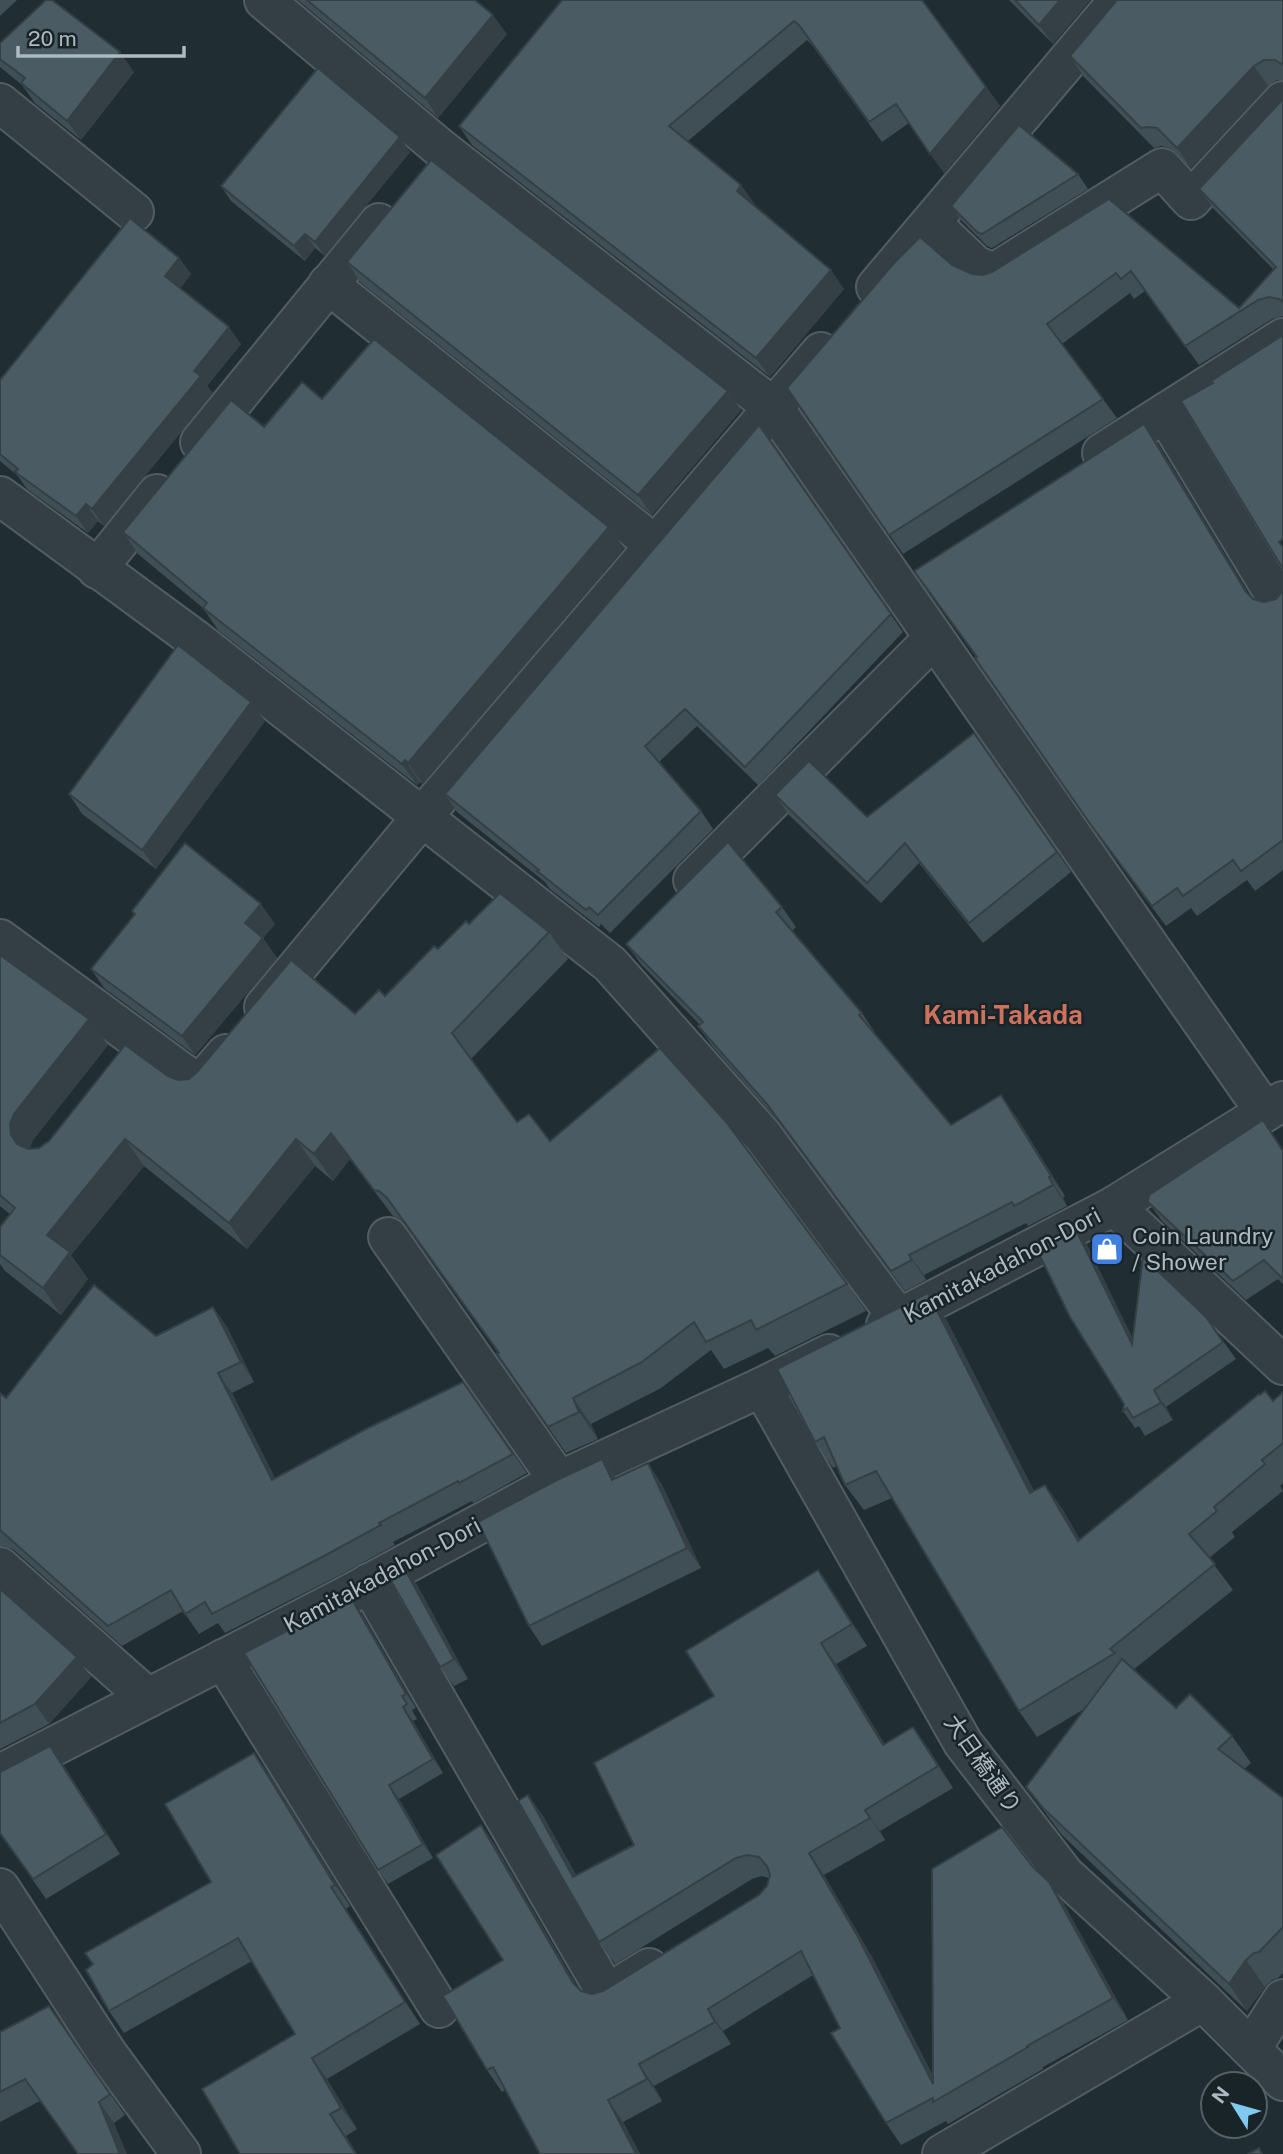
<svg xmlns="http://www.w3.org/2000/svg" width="1283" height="2154" font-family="'Public Sans','Noto Sans JP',sans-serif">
<rect width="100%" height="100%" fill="#202e34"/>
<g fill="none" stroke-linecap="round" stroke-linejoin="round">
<g stroke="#515d63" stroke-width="42">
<g id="minor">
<polyline points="264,0 440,148 774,408 1265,1112"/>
<polyline points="0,103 134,212"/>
<polyline points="931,223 975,265 994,273 1162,168 1191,200 1283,101"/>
<polyline points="328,284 655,545"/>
<polyline points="876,287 1119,0"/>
<polyline points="1165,413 1278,600"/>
<polyline points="200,442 379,223"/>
<polyline points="1102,453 1283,338"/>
<polyline points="0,496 196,640 610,964 763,1136 899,1319"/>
<polyline points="97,569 157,494"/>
<polyline points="693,880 934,638"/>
<polyline points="0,939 199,1085 226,1054"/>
<polyline points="264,1007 422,817 821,352"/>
<polyline points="1114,1206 1283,1365"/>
<polyline points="388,1237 559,1481"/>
<polyline points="886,1325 1114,1206 1283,1101"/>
<polyline points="762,1387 963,1743 1065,1875 1203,2001 1283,2081"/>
<polyline points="0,1567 148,1698"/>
<polyline points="369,1583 607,1994 649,1968"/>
<polyline points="223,1659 439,2008"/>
<polyline points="0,1774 348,1595 559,1481 762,1387 829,1354"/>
<polyline points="0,1888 107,2053 181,2154"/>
<polyline points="1251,2049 1283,1999"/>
<polyline points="942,2154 1203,2001"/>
</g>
</g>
<use href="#minor" stroke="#333f45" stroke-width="38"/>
</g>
<g fill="#404e55">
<polygon points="0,0 17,0 0,16"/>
<polygon points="298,0 475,0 507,34 438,118"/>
<polygon points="562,0 922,0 1000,106 944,173 909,123 882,142 812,45 807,40 688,141 741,185 755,205 754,206 844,289 770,377 472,145 459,126"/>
<polygon points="1009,0 1090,0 1053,44"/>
<polygon points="1283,0 1283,80 1277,80 1268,86 1191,168 1170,148 1161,146 1154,148 1083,76 1070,56"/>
<polygon points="0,43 134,72 81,140 35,103 22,85 0,67"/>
<polygon points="1283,99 1283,316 1272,319 1199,365 1145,291 1134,299 1130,293 1062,344 1117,418 903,554 787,388 952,265 972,274 983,275 992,272 1109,199 1239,308 1274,270 1213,208 1199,189"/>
<polygon points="410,152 325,256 315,248 305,261 231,201 221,186"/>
<polygon points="1078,174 1088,189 992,248 987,246 961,220 951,206"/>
<polygon points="179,258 191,274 180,288 241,344 207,386 213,393 104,526 98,521 88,533 27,489 18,476 0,461 0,380"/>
<polygon points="347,262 728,391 741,410 652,515 360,282"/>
<polygon points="322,399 609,527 624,548 423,784 420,782 417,785 218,630 203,608 138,554 123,532 264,427"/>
<polygon points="1144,424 1158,444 1250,596 1253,599 1264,602 1276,599 1283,591 1283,870 1255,891 1247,880 1197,916 1191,908 1166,926 1105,844 975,658"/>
<polygon points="759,425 903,632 758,785 697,726 659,762 701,811 713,829 610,933 601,924 599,927 550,889 545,882 457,812 445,794"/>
<polygon points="265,721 156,869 82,814 69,794"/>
<polygon points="974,733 1071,872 983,943 919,863 881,903 789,815 775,795 867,817"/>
<polygon points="782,907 796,927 792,931 862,1013 876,1034 875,1034 951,1125 1015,1115 1065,1196 1063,1198 1067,1206 1028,1226 1026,1223 924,1275 926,1280 905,1291 780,1123 712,1046 698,1026 700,1025 641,964 626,944"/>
<polygon points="132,911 275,924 263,938 277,958 195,1055 104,988 91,969 134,915"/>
<polygon points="469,924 549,932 568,959 471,1059 517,1122 550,1141 847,1284 866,1311 775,1356 768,1348 724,1369 711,1350 661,1388 591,1424 598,1439 566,1453 497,1354 499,1354 406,1224 398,1218 393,1216 350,1159 333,1181 315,1166 247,1249 144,1166 71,1255 88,1279 61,1315 5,1271 0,1264 0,1227 10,1214 0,1206 0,955 108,1045 33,1140 29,1149 39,1148 168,1076 178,1080 189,1079 355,1014 385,996"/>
<polygon points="1283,1149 1283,1284 1278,1279 1246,1300 1162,1221 1148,1202"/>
<polygon points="1087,1245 1132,1338 1206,1317 1236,1359 1166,1407 1173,1420 1145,1436 1139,1426 1135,1428 1123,1411 1124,1404"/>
<polygon points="213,1307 227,1327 254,1382 232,1393 275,1478 463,1382 527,1473 473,1503 472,1501 393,1542 395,1545 338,1576 225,1633 218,1623 199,1634 183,1611 122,1646 14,1550 4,1546 0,1546 0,1393 6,1398 156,1336"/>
<polygon points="946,1319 1034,1491 1045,1485 1063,1510 1080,1540 1260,1395 1273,1401 1283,1392 1283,1483 1280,1486 1283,1491 1232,1532 1235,1537 1209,1558 1233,1590 1133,1670 1176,1708 1232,1736 1251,1763 1244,1769 1283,1798 1283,1973 1278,1978 1272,1980 1265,1987 1247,2011 1062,1835 1026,1787 1086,1708 1037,1737 1019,1711 892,1498 864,1510 845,1485 837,1466 833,1468 815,1442"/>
<polygon points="602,1459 616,1478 661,1483 701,1568 542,1646 529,1626"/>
<polygon points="416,1583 468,1679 454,1686 440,1667"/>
<polygon points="0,1589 91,1677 49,1724 0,1749"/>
<polygon points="833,1592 867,1646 836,1664 884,1744 928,1748 953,1788 880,1831 885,1840 824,1875 873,1959 933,2076 1033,1867 1064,1904 1128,2020 1043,2067 1043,2069 948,2124 946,2121 901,2145 886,2123 840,2028 813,1975 723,2031 731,2044 654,2086 662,2101 623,2122 640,2154 540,2154 506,2090 502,2092 487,2070 503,1960 481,1825 496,1847 579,1990 592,1994 603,1991 759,1895 767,1886 769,1878 762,1876 752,1879 615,1964 599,1942 528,1795 543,1816 576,1875 634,1845 714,1696"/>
<polygon points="351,1598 361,1613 416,1708 412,1710 417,1719 413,1721 443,1773 399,1799 433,1858 388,1884 378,1870"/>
<polygon points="50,1746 64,1766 120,1854 46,1899 0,1833"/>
<polygon points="269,1774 350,1906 346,1909 420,2024 327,2079 357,2129 346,2136 357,2154 240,2154 295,2034 252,1961 124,2033 109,2011 211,1882"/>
<polygon points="49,2006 125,2115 114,2123 40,2101 0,2122 0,2032"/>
</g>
<g fill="#344045">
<polygon points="1060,0 1090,0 1053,44 1039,25"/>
<polygon points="493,15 507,34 438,118 425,98"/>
<polygon points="120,52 134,72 81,140 67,121"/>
<polygon points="1254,66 1268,86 1191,168 1177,148"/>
<polygon points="986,87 1000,106 944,173 930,154"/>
<polygon points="400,137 410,152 325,256 315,242"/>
<polygon points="741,185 755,205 750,210 737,191"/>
<polygon points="305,234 315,248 305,261 294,246"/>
<polygon points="179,258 191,274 177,293 165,276"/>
<polygon points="831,270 844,289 770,377 756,358"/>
<polygon points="229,327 241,344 207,386 213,393 104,526 92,509 194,371"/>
<polygon points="728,391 741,410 652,515 638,495"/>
<polygon points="1144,424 1158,444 1259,611 1246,592"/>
<polygon points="86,504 98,521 88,533 76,516"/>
<polygon points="609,527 624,548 423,784 408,763"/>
<polygon points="251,702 265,721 156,869 142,850"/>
<polygon points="405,760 420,782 417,785 402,764"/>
<polygon points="261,904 275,924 259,943 245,923"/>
<polygon points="263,938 277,958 195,1055 182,1036"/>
<polygon points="89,1019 108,1045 33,1140 29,1150 30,1161 11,1135 10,1124 14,1114"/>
<polygon points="1001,1095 1015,1115 1065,1196 1051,1176"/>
<polygon points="331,1133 350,1159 333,1181 314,1154"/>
<polygon points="125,1139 144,1166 71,1255 88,1279 61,1315 43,1288 47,1235"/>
<polygon points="296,1139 315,1166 247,1249 229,1223"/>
<polygon points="1049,1177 1063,1198 1067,1206 1053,1185"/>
<polygon points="1075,1228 1087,1245 1144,1361 1132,1344"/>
<polygon points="909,1255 924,1275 926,1280 912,1260"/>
<polygon points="928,1293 946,1319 1048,1519 1030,1493"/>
<polygon points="213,1307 227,1327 254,1382 241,1362"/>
<polygon points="218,1373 232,1393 286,1500 272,1480"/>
<polygon points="1154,1390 1166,1407 1173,1420 1161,1403"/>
<polygon points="573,1398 591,1424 598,1439 579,1412"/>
<polygon points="602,1459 616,1479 612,1480"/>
<polygon points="648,1463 661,1483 701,1568 687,1548"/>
<polygon points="1045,1485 1063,1510 1096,1567 1078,1541"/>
<polygon points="402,1564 416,1583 468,1679 454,1659"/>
<polygon points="818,1570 833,1592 867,1646 852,1624"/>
<polygon points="351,1598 361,1613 416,1708 406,1694"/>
<polygon points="821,1643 836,1664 898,1766 883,1745"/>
<polygon points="77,1657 91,1677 49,1724 35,1704"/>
<polygon points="403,1707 413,1721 443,1773 433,1759"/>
<polygon points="913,1727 928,1748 953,1788 938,1766"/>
<polygon points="50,1746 64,1766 120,1854 106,1834"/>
<polygon points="254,1753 269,1774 350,1906 335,1885"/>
<polygon points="389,1785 399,1799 433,1858 423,1844"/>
<polygon points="528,1795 543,1816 588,1898 573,1877"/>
<polygon points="865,1810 880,1831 885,1840 870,1818"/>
<polygon points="481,1825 496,1847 588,2005 573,1983"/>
<polygon points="809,1853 824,1875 873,1959 943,2096 933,2084"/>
<polygon points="1049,1882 1064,1904 1128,2020 1113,1998"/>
<polygon points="331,1887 346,1909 420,2024 405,2002"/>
<polygon points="1246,1960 1265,1987 1247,2011 1229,1984"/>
<polygon points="708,2009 723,2031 731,2044 715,2022"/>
<polygon points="312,2058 327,2079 357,2129 341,2108"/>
<polygon points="639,2064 654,2086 662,2101 647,2079"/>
<polygon points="608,2100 623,2122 640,2154 636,2154"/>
<polygon points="99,2102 114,2123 127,2154 120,2154"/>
</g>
<g fill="#4b5b63" stroke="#344045" stroke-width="2">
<polygon points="46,0 52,0 120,52 67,121 21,83 25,78 0,59 0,43"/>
<polygon points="307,0 475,0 493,15 425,98"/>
<polygon points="562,0 922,0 986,87 930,154 896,104 869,122 799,25 794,21 669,126 741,185 737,191 831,270 756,358 459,126"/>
<polygon points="1015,0 1060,0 1039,25"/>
<polygon points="1117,0 1283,0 1283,65 1275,60 1264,60 1254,66 1177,148 1157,128 1147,127 1141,128 1070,56"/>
<polygon points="318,68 400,137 315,242 305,234 294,246 221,186"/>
<polygon points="1283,99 1283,302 1279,299 1269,297 1258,300 1185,346 1131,271 1121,279 1116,273 1047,324 1103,399 889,535 787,388 895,262 920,237 952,265 972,274 983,275 992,272 1109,199 1239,308 1276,267 1199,189"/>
<polygon points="1019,125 1078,174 982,234 977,232 951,206"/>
<polygon points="431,160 728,391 638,495 347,262"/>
<polygon points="130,218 179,258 165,276 229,327 194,371 201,376 92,509 86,504 76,516 15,472 18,469 0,454 0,380"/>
<polygon points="1283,335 1283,539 1279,542 1283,547 1283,569 1181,401 1213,383 1211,381"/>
<polygon points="374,339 609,527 408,763 405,760 402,764 203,608 207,603 123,532 231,400 264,427 302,382 322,399"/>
<polygon points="1144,424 1246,592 1253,599 1264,602 1276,599 1283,591 1283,840 1241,871 1233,860 1183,896 1177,888 1152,906 1091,825 975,658 977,657 914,571"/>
<polygon points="759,425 891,614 745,767 685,709 645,746 701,811 598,915 589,907 586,910 537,871 539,870 445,794"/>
<polygon points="178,645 251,702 142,850 69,794"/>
<polygon points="974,733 1057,852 969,923 905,843 867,883 775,795 809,761 867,817"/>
<polygon points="728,842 782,907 776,912 862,1013 859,1015 951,1125 1001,1095 1051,1176 1049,1177 1053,1185 1014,1206 1012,1202 909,1255 912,1260 891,1271 766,1103 698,1026 703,1022 626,944"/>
<polygon points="185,843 261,904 245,923 263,938 182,1036 91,969 135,914 132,911"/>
<polygon points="500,893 549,932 452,1033 517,1122 529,1114 550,1141 660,1048 727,1123 847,1284 756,1330 751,1320 706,1342 694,1322 642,1362 573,1398 579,1412 548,1427 497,1354 499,1353 387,1198 379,1191 374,1190 331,1133 314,1154 296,1139 229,1223 125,1139 47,1235 70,1252 43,1288 0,1255 0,1227 15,1208 0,1195 0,955 89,1019 14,1114 10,1124 11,1135 17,1144 28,1149 39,1148 49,1141 125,1045 168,1076 178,1080 189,1079 197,1072 291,960 355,1014 379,990 385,996 434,946 438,949 466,921 469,924"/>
<polygon points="1263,1120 1283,1151 1283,1279 1264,1260 1233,1281 1148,1202 1149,1195"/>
<polygon points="1075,1228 1132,1344 1143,1257 1206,1317 1223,1342 1154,1390 1161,1403 1133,1418 1127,1408 1123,1411 1124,1404 1070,1317 1036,1248"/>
<polygon points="94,1285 156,1336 213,1307 241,1362 218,1373 272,1480 366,1429 463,1382 513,1454 459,1483 458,1481 379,1523 381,1525 324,1556 212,1614 205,1602 185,1614 171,1590 108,1626 0,1530 0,1393 6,1398"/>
<polygon points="928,1293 1030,1493 1045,1485 1078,1541 1259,1394 1260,1395 1265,1391 1273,1401 1283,1392 1283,1443 1262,1460 1265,1464 1214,1507 1217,1511 1189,1534 1215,1564 1110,1649 1115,1653 1019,1711 876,1471 845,1485 824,1437 815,1442 777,1369"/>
<polygon points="602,1459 612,1480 648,1463 687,1548 529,1626 478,1522 555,1481"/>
<polygon points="402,1564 454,1659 440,1667 386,1572"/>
<polygon points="818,1570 852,1624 821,1643 883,1745 913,1727 938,1766 865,1810 870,1818 809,1853 858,1937 933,2084 932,1869 1002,1827 1033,1867 1049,1882 1113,1998 1027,2046 1028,2047 933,2102 933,2098 886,2123 831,2033 840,2028 801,1951 708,2009 715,2022 639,2064 647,2079 608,2100 636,2154 540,2154 493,2067 487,2070 443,1996 503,1960 436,1855 481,1825 573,1983 581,1991 592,1994 603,1991 759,1895 767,1886 770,1875 767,1866 759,1857 747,1855 736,1858 599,1942 518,1801 528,1795 573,1877 634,1845 594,1763 714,1696 686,1651"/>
<polygon points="0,1589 77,1657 35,1704 0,1723"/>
<polygon points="351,1598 406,1694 402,1696 407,1704 403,1707 433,1759 389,1785 423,1844 378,1870 244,1653"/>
<polygon points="1122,1659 1176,1708 1190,1694 1232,1736 1218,1749 1283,1798 1283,1927 1259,1952 1254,1953 1246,1960 1229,1984 1043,1808 1026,1787"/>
<polygon points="50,1746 106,1834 33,1879 0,1833 0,1772"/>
<polygon points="254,1753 335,1885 331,1887 405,2002 312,2058 341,2108 330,2114 356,2154 240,2154 202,2089 295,2034 238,1938 109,2011 86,1970 93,1964 85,1953 211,1882 165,1804"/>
<polygon points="49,2006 110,2094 99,2102 120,2154 78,2154 25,2079 0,2092 0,2032"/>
<polygon points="1259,2148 1262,2154 1248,2154"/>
</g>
<defs>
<g id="shop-square" transform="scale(1.75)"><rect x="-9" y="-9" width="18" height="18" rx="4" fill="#3f7fe0" stroke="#192429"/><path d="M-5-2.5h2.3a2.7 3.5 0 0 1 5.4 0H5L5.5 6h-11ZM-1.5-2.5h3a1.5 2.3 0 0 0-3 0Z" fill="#fff"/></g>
</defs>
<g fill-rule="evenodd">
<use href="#shop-square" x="1107" y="1249"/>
</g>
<g text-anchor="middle" stroke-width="5" stroke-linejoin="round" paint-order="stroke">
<g font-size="23" fill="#adbac2" stroke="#192429" text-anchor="start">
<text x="1132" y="1244">Coin Laundry<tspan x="1132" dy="26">/ Shower</tspan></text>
</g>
<g font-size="23" fill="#adbac2" stroke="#192429">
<text transform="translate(1002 1265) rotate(-28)" y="8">Kamitakadahon-Dori</text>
<text transform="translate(382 1575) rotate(-28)" y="8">Kamitakadahon-Dori</text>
<text transform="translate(983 1764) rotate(55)" y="8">大日橋通り</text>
</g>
<g font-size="26" font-weight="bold" fill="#cc725d" stroke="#192429">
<text x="1003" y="1024">Kami-Takada</text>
</g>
</g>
<g transform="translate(1234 2105) rotate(307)"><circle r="33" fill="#192429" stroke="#546066" stroke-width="2"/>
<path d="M0-5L12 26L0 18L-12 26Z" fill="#82c9f2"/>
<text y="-10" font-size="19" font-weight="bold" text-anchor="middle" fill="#adbac2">N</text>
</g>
<path d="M18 46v10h166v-10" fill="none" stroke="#adbac2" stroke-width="3.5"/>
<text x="28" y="46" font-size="21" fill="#adbac2" stroke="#192429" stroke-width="5" paint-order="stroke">20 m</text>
</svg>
